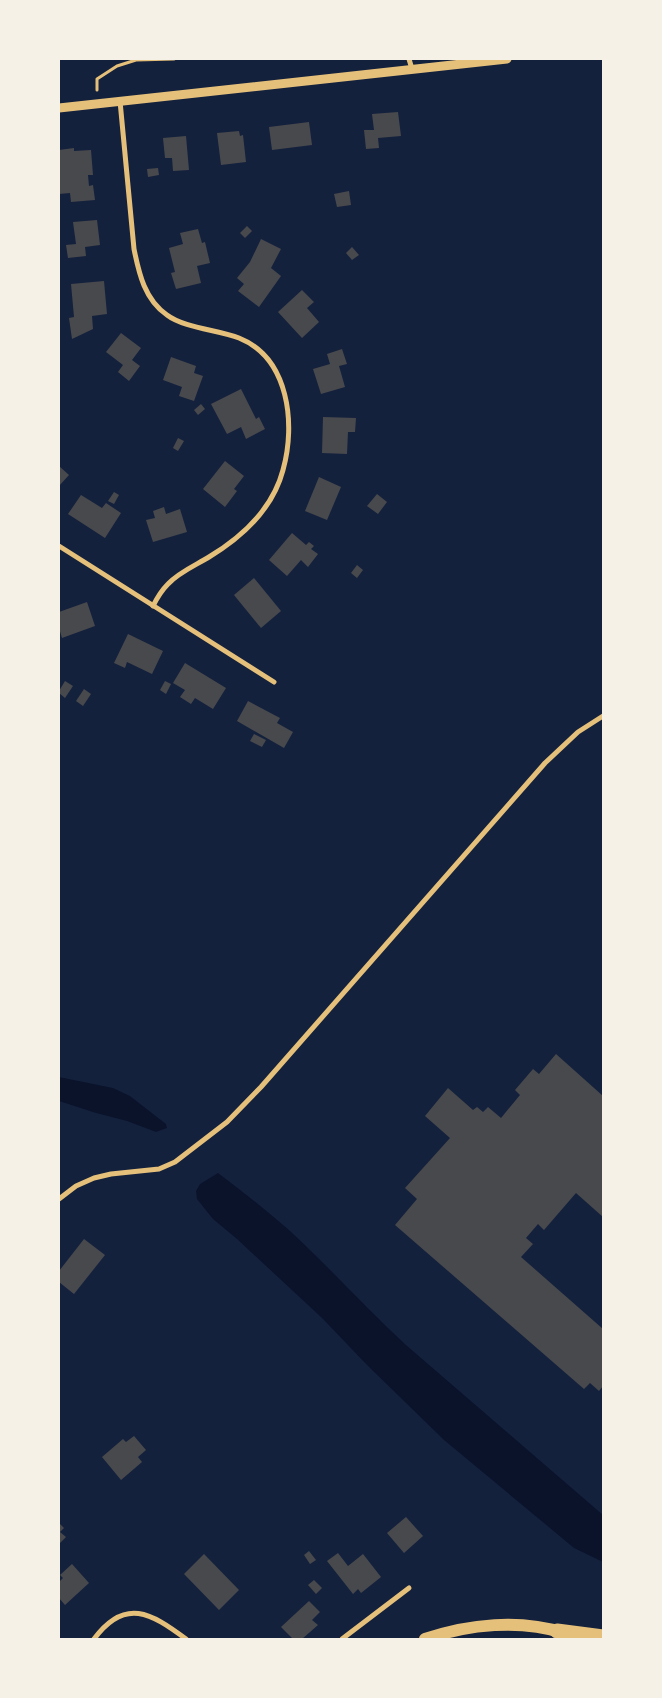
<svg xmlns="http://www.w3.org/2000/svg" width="662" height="1698" font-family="Helvetica,sans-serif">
<rect width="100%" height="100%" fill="#14213d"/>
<g fill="#0b132b">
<polygon points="59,1077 113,1088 130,1096 166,1124 167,1128 156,1132 127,1121 96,1113 59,1101"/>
<path d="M218,1173c24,18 48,37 71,57 40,37 77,78 117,115l197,170v47l-29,-14 -130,-108 -77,-75 -45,-47 -85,-79 -24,-20 -16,-20 -1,-8 4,-7z"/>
</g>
<g fill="#48494c">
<polygon points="398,112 401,136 378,138 379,148 366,149 364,130 374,130 372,114"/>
<polygon points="309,122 312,145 272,150 269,127"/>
<polygon points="239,131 240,136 243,135 246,162 221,165 217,133"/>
<polygon points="186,136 189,170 173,171 172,158 165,158 163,138"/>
<polygon points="74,148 74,151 91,150 93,175 88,175 89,186 93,185 95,200 71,202 70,193 59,194 59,150"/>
<polygon points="158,168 159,175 148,177 147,169"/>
<polygon points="349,191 351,205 337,207 334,194"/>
<polygon points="97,220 100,245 85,247 86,256 68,258 66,245 76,244 73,222"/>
<polygon points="247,226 252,231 245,238 240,233"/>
<polygon points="198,229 202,243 205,242 210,263 197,266 201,283 176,289 171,273 175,272 169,248 183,244 180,233"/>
<polygon points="261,239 281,249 271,268 281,276 259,307 238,291 244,284 237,278 250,262"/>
<polygon points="352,247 359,255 352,260 346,253"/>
<polygon points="104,281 107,314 92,316 93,329 72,339 69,318 74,317 71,284"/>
<polygon points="302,290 314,302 307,308 319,322 302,338 278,312"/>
<polygon points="121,333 141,348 132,360 140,366 129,381 118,372 123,365 106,352"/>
<polygon points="342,349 347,364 339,366 345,387 321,394 313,369 330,364 327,354"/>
<polygon points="171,357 196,366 194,373 203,376 194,401 179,396 182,387 163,380"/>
<polygon points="241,389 256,419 259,417 265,429 246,439 241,427 227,434 211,404"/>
<polygon points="201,404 205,409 198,415 194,410"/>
<polygon points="323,417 356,418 355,432 348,432 347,454 322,453"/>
<polygon points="178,438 184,441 178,451 173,448"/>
<polygon points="225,461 244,476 234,489 237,491 225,507 203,489"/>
<polygon points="59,466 69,475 59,486"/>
<polygon points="319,477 341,487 327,520 305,511"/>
<polygon points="114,492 119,495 114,504 108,501"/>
<polygon points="377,494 387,502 378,514 367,506"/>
<polygon points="81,495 102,508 106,503 121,513 105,538 68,514"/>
<polygon points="164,507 166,514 180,509 187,532 153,542 146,520 155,518 153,511"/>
<polygon points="292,533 306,545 309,542 314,546 311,549 318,554 308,567 301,560 287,576 269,560"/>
<polygon points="357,565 363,570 357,578 351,573"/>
<polygon points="254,578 281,611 261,628 234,595"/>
<polygon points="87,602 95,626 62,638 59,628 59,612"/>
<polygon points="128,634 163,651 152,674 127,662 125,668 114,663"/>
<polygon points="185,663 226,688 213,709 195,698 191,704 180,697 185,690 173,683"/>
<polygon points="65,681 73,686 65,698 59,693 59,691"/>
<polygon points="165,681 171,684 166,694 160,690"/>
<polygon points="84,689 91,694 83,706 76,701"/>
<polygon points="248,701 280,718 277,723 293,732 284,748 237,721"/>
<polygon points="254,734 266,740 262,747 250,741"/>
<polygon points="556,1054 603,1096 603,1217 576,1193 544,1230 538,1224 526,1238 533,1244 521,1257 603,1329 603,1386 599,1391 590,1383 584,1389 395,1225 417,1199 405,1188 450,1138 425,1116 448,1088 473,1110 477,1107 483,1112 488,1107 501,1118 520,1095 515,1090 533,1069 539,1074"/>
<polygon points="84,1239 105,1255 74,1294 59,1282 59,1271"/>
<polygon points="134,1436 146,1450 138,1457 142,1462 121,1480 102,1457 123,1439 126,1442"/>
<polygon points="406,1517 423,1536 404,1553 387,1533"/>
<polygon points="59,1523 64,1528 60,1532 66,1537 59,1544"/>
<polygon points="309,1551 316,1560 310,1564 304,1555"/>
<polygon points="338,1553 348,1566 363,1554 381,1577 361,1593 358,1589 353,1594 327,1561"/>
<polygon points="204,1554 239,1590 219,1610 184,1574"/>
<polygon points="72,1564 89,1583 65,1605 59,1598 59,1582 63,1578 60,1575"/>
<polygon points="314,1580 322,1588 316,1594 308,1585"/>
<polygon points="309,1601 320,1612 312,1620 318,1625 302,1639 293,1639 281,1627"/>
</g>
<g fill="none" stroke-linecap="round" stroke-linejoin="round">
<polyline stroke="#e5c07b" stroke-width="3" points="97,90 97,79 117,66 136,60 174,59"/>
<g stroke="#e5c07b" stroke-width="5">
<polyline points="409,59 412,69"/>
<path d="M120,101l14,148c5,25 11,51 33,66 17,13 52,15 72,23 50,20 57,86 44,132 -10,38 -41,67 -74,87 -13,8 -30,15 -41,27 -6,6 -11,14 -15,22"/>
<polyline points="59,546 274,682"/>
<polyline points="59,1199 76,1186 94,1178 111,1174 159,1169 175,1162 227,1122 261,1087 545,763 578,732 603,716"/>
<path d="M94,1639c31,-42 57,-26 92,0"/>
<polyline points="342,1639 409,1588"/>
</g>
<polyline stroke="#e5c07b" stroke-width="9" points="59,108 507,59"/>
<path stroke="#e5c07b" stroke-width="12" d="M425,1639c44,-15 95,-20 139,-6"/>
<polyline stroke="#e5c07b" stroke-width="15" points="557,1631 603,1637"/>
</g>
<rect width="662" height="1698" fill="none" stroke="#f6f1e7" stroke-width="120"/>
</svg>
